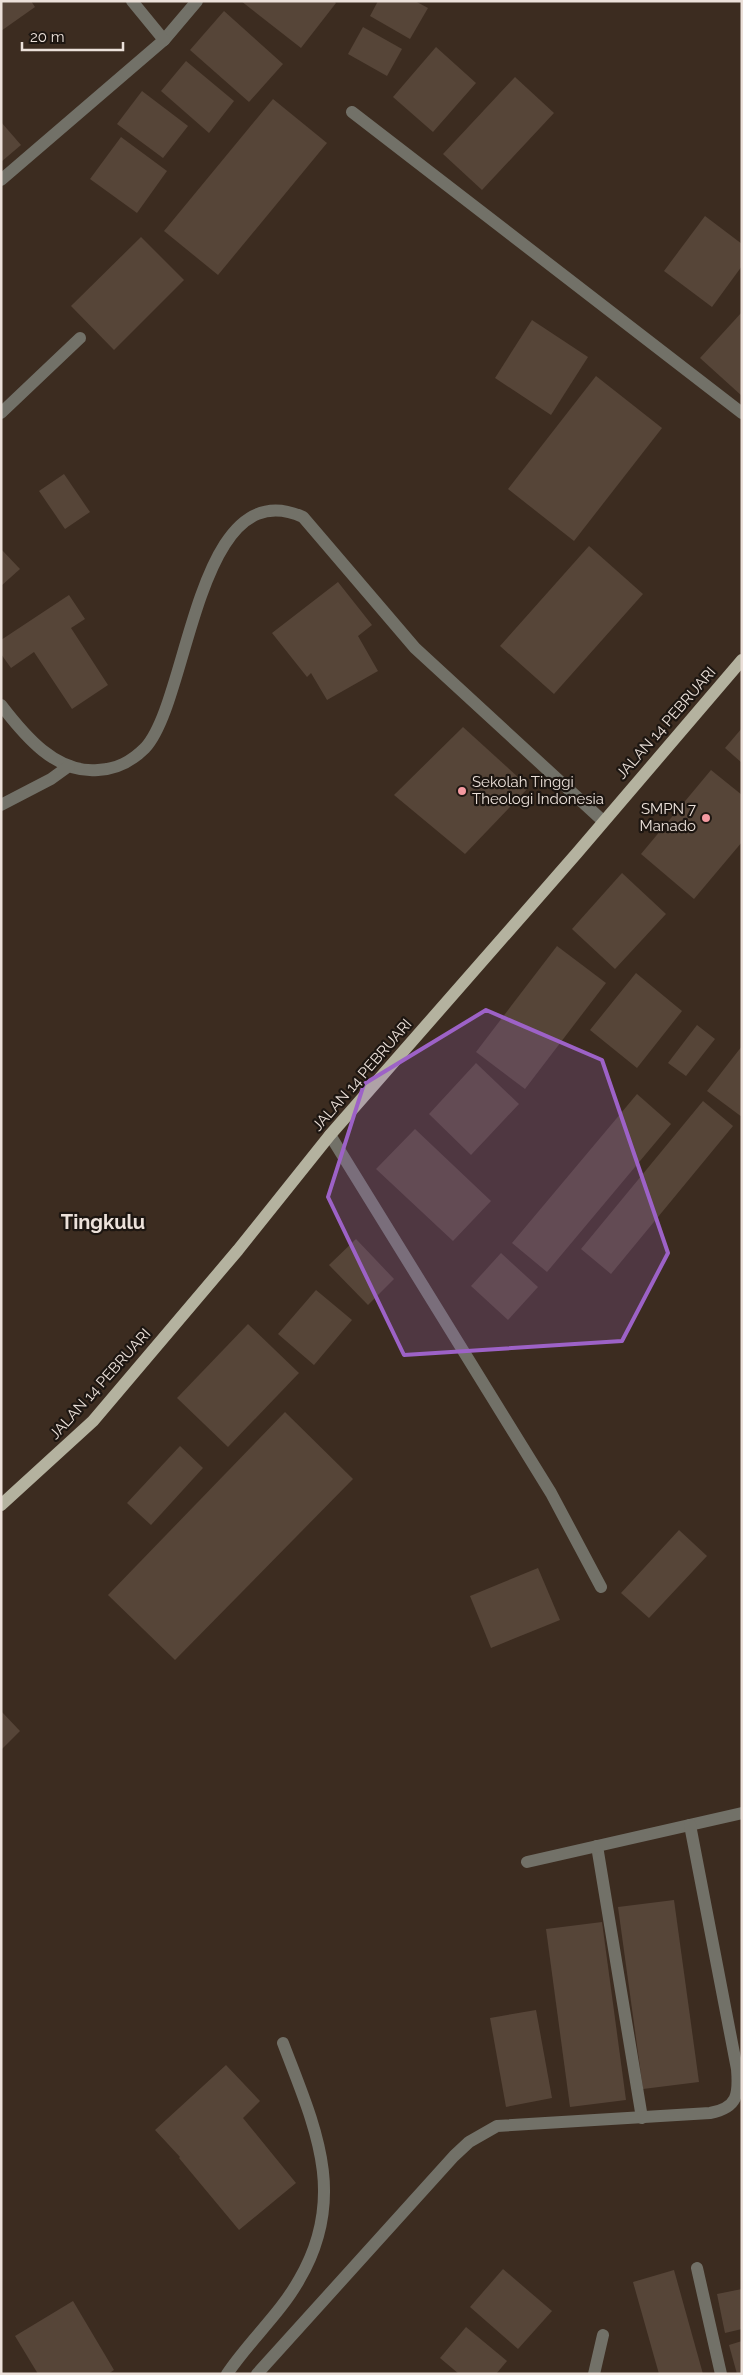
<svg xmlns="http://www.w3.org/2000/svg" width="743" height="2375" font-family="Raleway,sans-serif">
<rect width="100%" height="100%" fill="#3c2c20"/>
<g fill="#564538">
<polygon points="1,1 31,1 35,7 1,31"/>
<polygon points="241,1 334,1 336,3 301,48"/>
<polygon points="378,1 415,1 428,8 410,39 370,16"/>
<polygon points="224,11 283,64 249,102 190,50"/>
<polygon points="363,27 402,49 387,76 348,54"/>
<polygon points="436,47 476,83 433,132 393,97"/>
<polygon points="186,61 234,101 209,133 161,91"/>
<polygon points="515,77 554,113 482,190 443,154"/>
<polygon points="142,91 188,126 163,158 117,124"/>
<polygon points="273,99 327,143 218,275 164,231"/>
<polygon points="1,122 21,145 1,162"/>
<polygon points="121,137 167,171 137,213 90,179"/>
<polygon points="705,216 742,244 742,266 712,307 664,271"/>
<polygon points="141,237 184,280 114,350 71,306"/>
<polygon points="742,312 742,396 700,358"/>
<polygon points="532,320 588,357 551,415 495,378"/>
<polygon points="596,376 662,428 574,541 508,489"/>
<polygon points="64,474 90,512 65,529 39,491"/>
<polygon points="589,546 643,594 554,694 500,646"/>
<polygon points="1,549 20,569 1,586"/>
<polygon points="338,582 372,625 358,636 378,671 327,700 311,673 307,677 272,633"/>
<polygon points="69,595 85,619 71,628 108,685 72,709 34,652 11,668 1,654 1,640"/>
<polygon points="463,727 529,787 465,854 394,795"/>
<polygon points="742,728 742,763 725,748"/>
<polygon points="711,770 742,795 742,842 694,899 641,854"/>
<polygon points="622,873 666,914 615,969 572,929"/>
<polygon points="557,946 606,983 525,1089 476,1052"/>
<polygon points="636,973 682,1011 637,1068 590,1030"/>
<polygon points="697,1025 715,1039 686,1076 668,1063"/>
<polygon points="742,1046 742,1117 707,1091"/>
<polygon points="476,1063 519,1104 471,1155 429,1114"/>
<polygon points="637,1094 671,1124 547,1272 512,1243"/>
<polygon points="703,1101 733,1126 611,1274 581,1249"/>
<polygon points="415,1129 491,1201 453,1241 376,1169"/>
<polygon points="356,1239 394,1279 368,1305 329,1265"/>
<polygon points="501,1253 538,1287 508,1320 471,1286"/>
<polygon points="316,1290 352,1320 314,1365 278,1334"/>
<polygon points="248,1324 299,1373 228,1447 177,1398"/>
<polygon points="285,1412 353,1479 175,1660 108,1595"/>
<polygon points="180,1446 203,1468 151,1525 127,1503"/>
<polygon points="679,1530 707,1556 649,1618 621,1593"/>
<polygon points="538,1568 560,1620 491,1648 470,1596"/>
<polygon points="1,1711 20,1731 1,1750"/>
<polygon points="674,1900 699,2082 643,2089 618,1907"/>
<polygon points="602,1922 626,2100 570,2107 546,1929"/>
<polygon points="536,2010 552,2098 506,2107 490,2018"/>
<polygon points="226,2065 260,2101 243,2118 296,2183 239,2230 179,2158 180,2157 155,2130"/>
<polygon points="503,2269 552,2311 518,2349 470,2307"/>
<polygon points="674,2270 703,2374 659,2374 633,2282"/>
<polygon points="742,2289 742,2329 725,2333 717,2294"/>
<polygon points="73,2301 114,2370 108,2374 38,2374 15,2336"/>
<polygon points="466,2327 507,2361 496,2374 459,2374 440,2358"/>
<polygon points="742,2341 742,2374 737,2374 729,2345"/>
</g>
<g fill="none" stroke-linecap="round" stroke-linejoin="round">
<g stroke="#727168" stroke-width="12">
<polyline points="164,40 197,1"/>
<polyline points="352,112 742,413"/>
<polyline points="1,180 164,40 132,1"/>
<polyline points="1,413 80,338"/>
<path d="M1,705c23,30 55,69 97,65 19,-1 33,-8 47,-22 45,-48 51,-279 158,-231l112,131 188,173"/>
<polyline points="1,805 51,779 69,766"/>
<polyline points="330,1135 551,1493 601,1587"/>
<polyline points="597,1846 642,2118"/>
<polyline points="527,1862 742,1813"/>
<polyline points="697,2268 721,2374"/>
<path d="M227,2374c22,-33 53,-60 72,-94 50,-85 15,-155 -16,-237"/>
<path d="M257,2374l197,-218 15,-14 28,-16 213,-13c28,-5 29,-19 27,-44l-47,-244"/>
<polyline points="594,2374 603,2335"/>
</g>
<polyline stroke="#b4b29f" stroke-width="12" points="1,1505 93,1421 238,1250 330,1135 577,853 742,660"/>
</g>
<path fill="#9d62c7" fill-opacity="0.2" stroke="#9d62c7" stroke-width="4" stroke-linejoin="round" d="M486,1010l116,50 66,193 -46,88 -218,14 -76,-158 36,-113z"/>
<g fill="#f49aa1" stroke="#1d1611" stroke-width="2">
<circle cx="462" cy="791" r="5"/>
<circle cx="706" cy="818" r="5"/>
</g>
<g text-anchor="middle" stroke-width="4.5" stroke-linejoin="round" paint-order="stroke">
<g font-size="15" fill="#ece1da" stroke="#1d1611">
<text transform="translate(666 723) rotate(-49)" y="5">JALAN 14 PEBRUARI</text>
<text transform="translate(362 1075) rotate(-49)" y="5">JALAN 14 PEBRUARI</text>
<text transform="translate(100 1384) rotate(-48)" y="5">JALAN 14 PEBRUARI</text>
</g>
<g font-size="15" fill="#ece1da" stroke="#1d1611" text-anchor="start">
<text x="472" y="787">Sekolah Tinggi<tspan x="472" dy="17">Theologi Indonesia</tspan></text>
<text x="696" y="814" text-anchor="end">SMPN 7<tspan x="696" dy="17">Manado</tspan></text>
</g>
<g font-size="20" font-weight="bold" fill="#ece1da" stroke="#1d1611">
<text x="103" y="1229">Tingkulu</text>
</g>
</g>
<rect width="743" height="2375" fill="none" stroke="#ece1da" stroke-width="5"/>
<path d="M22 42v8h101v-8" fill="none" stroke="#ece1da" stroke-width="2.5"/>
<text x="30" y="42" font-size="15" fill="#ece1da" stroke="#1d1611" stroke-width="4" paint-order="stroke">20 m</text>
</svg>
